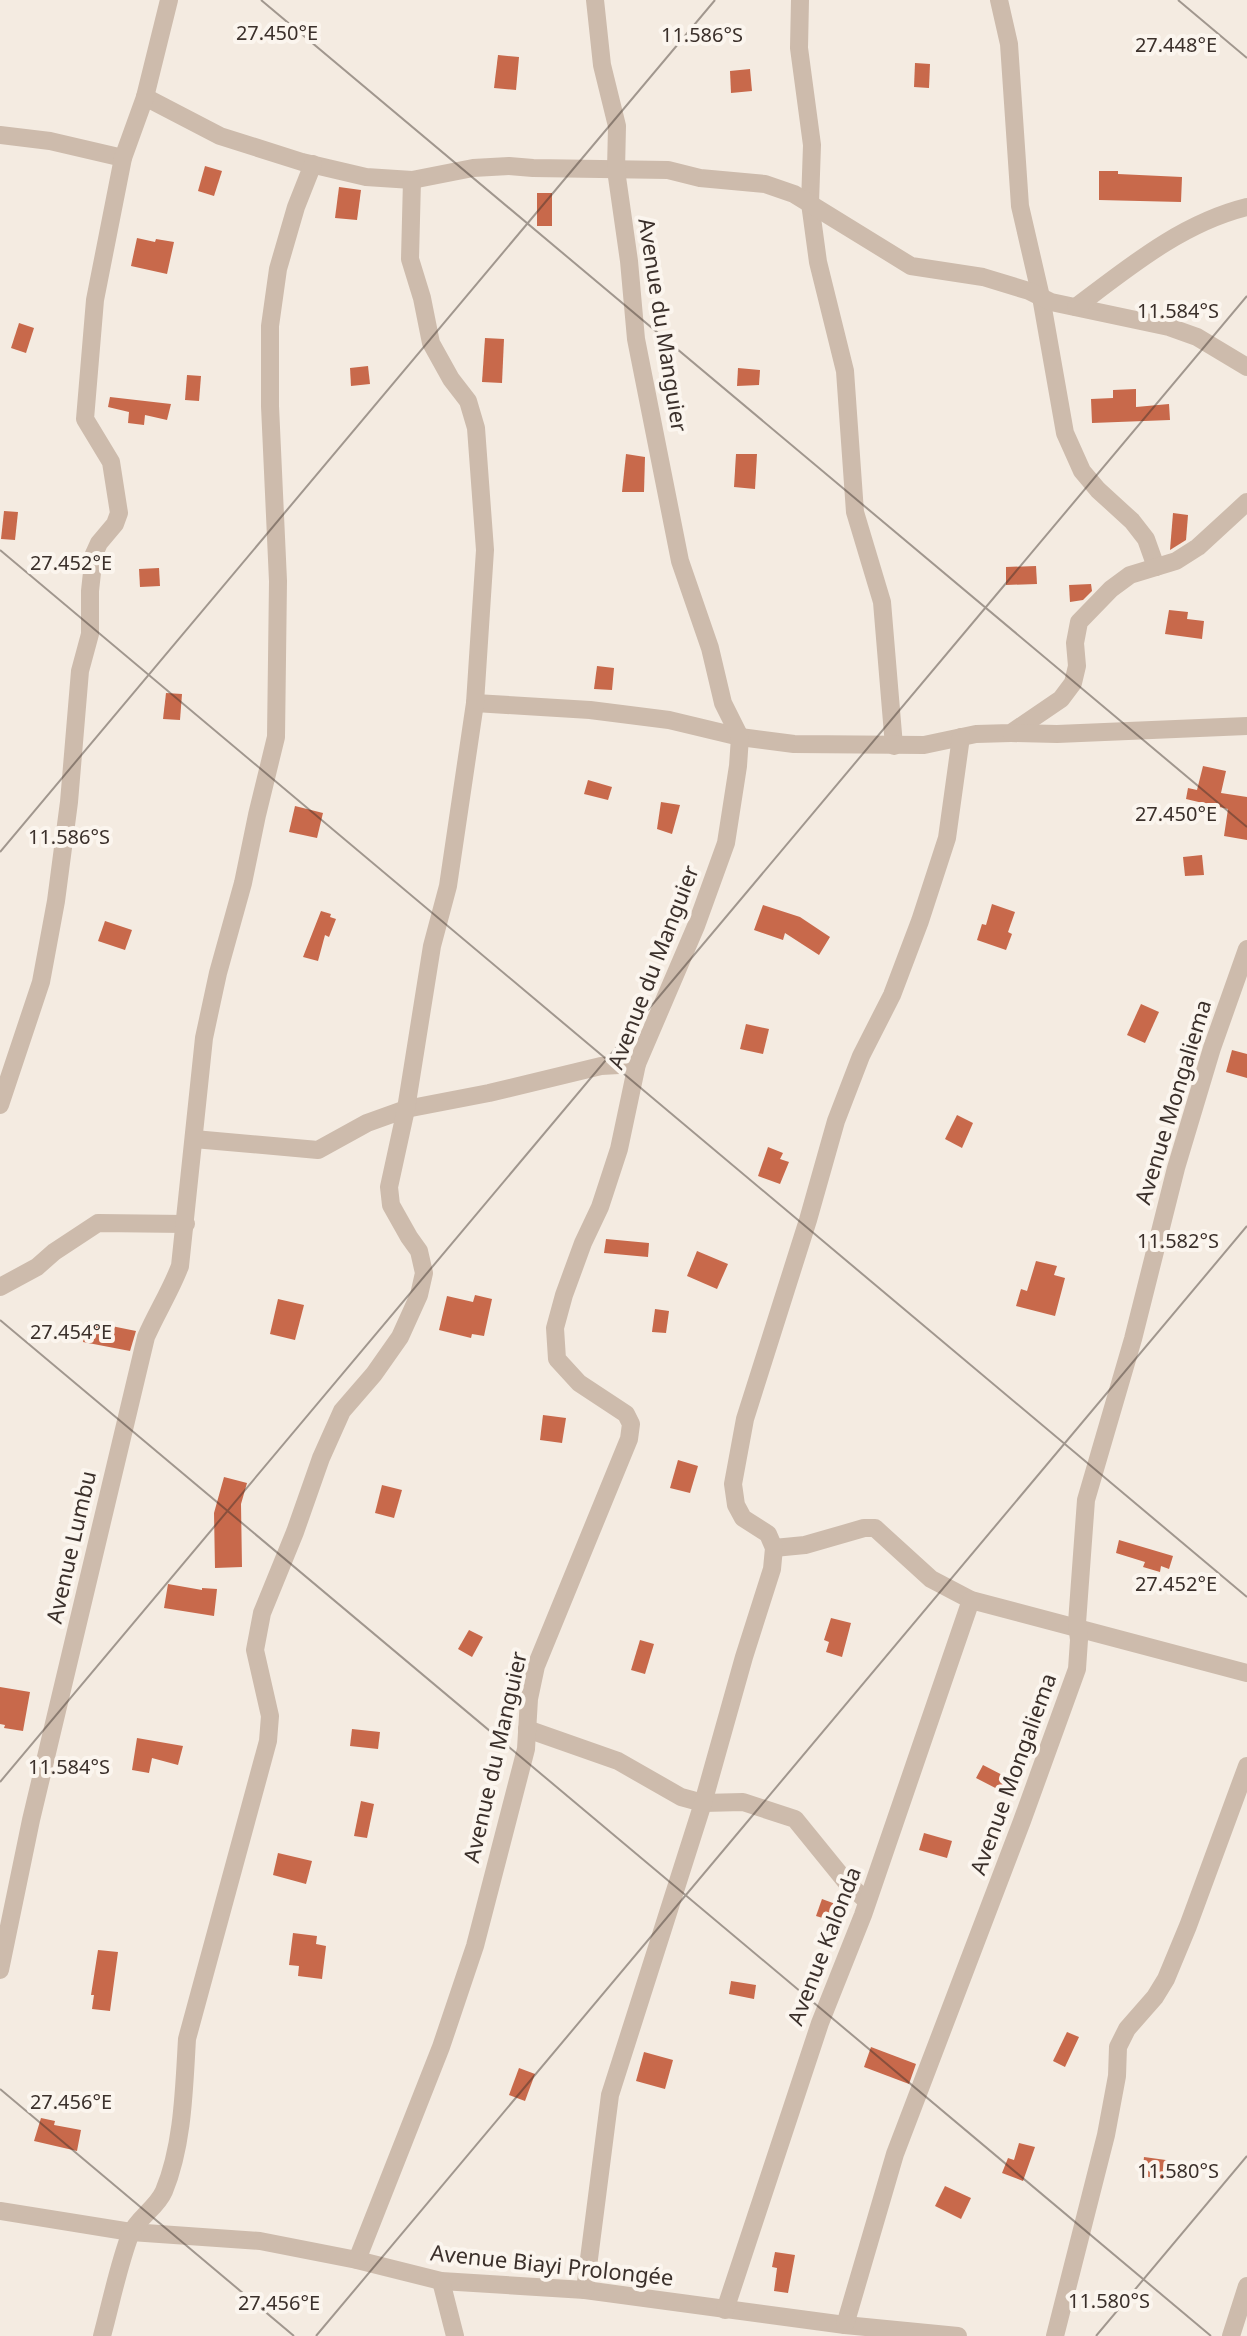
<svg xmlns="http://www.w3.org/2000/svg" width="1247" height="2336" font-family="'Noto Sans',sans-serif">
<rect width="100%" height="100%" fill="#f4ebe1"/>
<g fill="#c8694b">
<polygon points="498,55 519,57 516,90 494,88"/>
<polygon points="915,63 930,64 929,88 914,87"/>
<polygon points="750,69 752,91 731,93 730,71"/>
<polygon points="205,166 222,171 214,196 198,191"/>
<polygon points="1099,171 1118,171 1118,174 1182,177 1181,202 1099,200"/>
<polygon points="339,187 361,190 357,220 335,218"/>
<rect x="537" y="193" width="15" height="33"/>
<polygon points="137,238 155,242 156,239 174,242 167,274 131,266"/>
<polygon points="19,323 34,328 26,353 11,348"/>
<polygon points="485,338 504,339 502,383 482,382"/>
<polygon points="368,366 370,384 351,386 350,368"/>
<polygon points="738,368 760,370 759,385 737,386"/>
<polygon points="187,375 201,376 199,401 185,400"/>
<polygon points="1136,389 1136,407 1169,404 1170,420 1092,423 1091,399 1113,398 1113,390"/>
<polygon points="110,397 171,404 167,420 145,415 144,425 128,423 129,412 108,407"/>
<polygon points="626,454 645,457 644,492 622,492"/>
<polygon points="736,454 757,454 755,489 734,487"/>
<polygon points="4,511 18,512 15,540 1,539"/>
<polygon points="1173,513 1188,515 1186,540 1170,550"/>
<polygon points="1036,566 1037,584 1006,585 1006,567"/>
<polygon points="159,568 160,586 140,587 139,569"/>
<polygon points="1091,584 1092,591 1083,600 1070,602 1069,585"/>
<polygon points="1169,610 1188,612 1187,619 1204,621 1202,639 1165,634"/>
<polygon points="597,666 614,668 612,690 594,689"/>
<polygon points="166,693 182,694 180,720 163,719"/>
<polygon points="1203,766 1226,771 1221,793 1247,797 1247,840 1224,836 1228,809 1186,799 1188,788 1197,790"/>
<polygon points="588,780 612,787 608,800 584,794"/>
<polygon points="661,802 680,805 672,834 657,829"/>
<polygon points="295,806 323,813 317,838 289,832"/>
<polygon points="1202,855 1204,875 1185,876 1183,857"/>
<polygon points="992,904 1015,912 1008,932 1012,934 1006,950 977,940 982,924 986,925"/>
<polygon points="763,905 800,917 830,937 819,955 785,933 783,940 754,930"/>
<polygon points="321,911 331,914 330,917 336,919 329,937 325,935 318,961 303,957"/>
<polygon points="105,921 132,930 125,950 98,941"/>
<polygon points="1141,1004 1159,1012 1145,1043 1127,1035"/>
<polygon points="746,1024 769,1029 763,1054 740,1049"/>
<polygon points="1232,1050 1247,1054 1247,1078 1226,1072"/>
<polygon points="957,1115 973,1123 962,1148 945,1139"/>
<polygon points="768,1147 783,1153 780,1159 789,1162 780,1184 758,1176"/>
<polygon points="606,1239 649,1243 648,1257 604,1253"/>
<polygon points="697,1251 728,1264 717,1289 687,1276"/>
<polygon points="1036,1261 1057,1266 1054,1275 1065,1278 1055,1316 1016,1306 1021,1289 1027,1291"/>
<polygon points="475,1295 492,1299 484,1336 472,1334 471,1338 439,1330 447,1296 473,1302"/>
<polygon points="278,1299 304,1305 295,1340 270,1334"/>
<polygon points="655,1309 669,1311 666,1333 652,1332"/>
<polygon points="87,1321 136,1331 130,1351 83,1342"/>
<polygon points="543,1415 566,1418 562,1443 540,1440"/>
<polygon points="678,1460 698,1466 690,1493 670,1488"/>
<polygon points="224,1477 247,1483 241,1504 242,1567 215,1568 214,1513"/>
<polygon points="382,1485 402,1490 394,1518 375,1513"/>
<polygon points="1119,1540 1173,1556 1169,1569 1161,1566 1160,1572 1143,1567 1145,1562 1116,1553"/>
<polygon points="168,1584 202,1590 202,1588 217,1589 214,1616 164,1608"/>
<polygon points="831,1618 851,1623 842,1657 826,1652 829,1642 824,1640"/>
<polygon points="469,1630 483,1637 472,1657 458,1649"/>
<polygon points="640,1640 654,1644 645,1674 631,1670"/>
<polygon points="0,1687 30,1692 23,1731 4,1728 5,1725 0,1724"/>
<polygon points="352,1729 380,1732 378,1749 350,1746"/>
<polygon points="137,1738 183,1746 178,1765 152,1758 149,1773 132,1770"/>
<polygon points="983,1765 1014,1781 1007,1794 976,1778"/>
<polygon points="361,1801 374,1804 367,1838 354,1836"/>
<polygon points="924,1833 952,1841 947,1858 919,1850"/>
<polygon points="278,1853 312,1861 306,1884 273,1875"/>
<polygon points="822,1899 841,1906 836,1922 816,1916"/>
<polygon points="293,1933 317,1936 316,1944 326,1946 322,1979 298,1976 299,1966 289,1965"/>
<polygon points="98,1950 118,1952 110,2011 92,2009 94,1995 91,1995"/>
<polygon points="731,1981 756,1985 754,1999 729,1994"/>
<polygon points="1067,2032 1079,2037 1065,2067 1053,2061"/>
<polygon points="871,2047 916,2064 909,2084 864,2067"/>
<polygon points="644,2052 673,2060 665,2089 636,2081"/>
<polygon points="519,2068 535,2074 525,2101 509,2095"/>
<polygon points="41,2118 55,2121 54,2125 81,2130 77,2151 34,2141"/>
<polygon points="1019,2143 1035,2147 1023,2181 1002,2173 1008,2158 1014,2160"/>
<polygon points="1144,2157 1173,2161 1170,2180 1142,2176"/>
<polygon points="945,2186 971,2198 961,2219 935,2206"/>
<polygon points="775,2252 795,2255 788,2293 774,2291 777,2268 772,2267"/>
</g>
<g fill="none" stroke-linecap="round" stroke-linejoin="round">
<g stroke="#cdbbac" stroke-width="18">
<polyline points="800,0 799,48 812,145 810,203 818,262 845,371 855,512 882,602 894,746"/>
<polyline points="999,0 1009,44 1020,206 1041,297 1065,433 1082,471 1098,490 1132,521 1146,539 1156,567"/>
<polyline points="145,97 220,136 302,162 366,177 412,180 473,168 509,166 533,168 668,170 700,178 765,184 794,194 911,266 983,277 1029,291 1051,302 1169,327 1197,337 1247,367"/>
<polyline points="0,135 50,141 123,158"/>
<path d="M1076,307c53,-40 106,-84 171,-100"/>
<polyline points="475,703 590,710 669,720 740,737 794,744 924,745 976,734 1011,733 1061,699 1073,683 1077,666 1075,643 1079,622 1111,589 1130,575 1176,561 1198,547 1247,502"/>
<polyline points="1011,733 1057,734 1247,726"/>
<polyline points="0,1105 41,982 56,901 69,802 80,671 90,634 90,591 94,554 99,543 115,524 119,513 111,462 85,419 95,300 123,158 145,97 169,0"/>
<polyline points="194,1139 318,1150 367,1123 406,1109 489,1093 601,1066 637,1064"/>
<polyline points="0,1287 37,1267 54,1252 98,1223 186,1224"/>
<polyline points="774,1548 805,1545 864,1528 875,1528 931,1579 971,1600 1247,1673"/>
<polyline points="527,1729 618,1761 681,1797 703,1803 743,1802 795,1819 847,1883 867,1901"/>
<path d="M0,1970l31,-150 115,-483c11,-25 25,-47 34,-71l24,-228 14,-65 25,-90 14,-68 19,-78 2,-156 -8,-175v-80l8,-57 18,-62 17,-43"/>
<polyline points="0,2211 131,2232 260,2241 357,2260 441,2281 585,2290 845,2325 958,2336"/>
<polyline points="357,2260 441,2047 475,1946 526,1749 529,1699 536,1666 629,1439 631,1424 626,1414 579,1383 557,1359 555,1328 564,1295 583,1243 600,1207 619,1149 637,1064 696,926 726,843 738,766 740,737 723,703 710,648 680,561 636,339 629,261 616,170 617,126 602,65 595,0"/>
<polyline points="441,2281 455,2336"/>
<polyline points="585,2290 610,2095 703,1803 744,1657 772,1569 774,1548 768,1534 743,1518 736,1505 733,1484 745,1419 808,1220 836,1121 861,1056 892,995 920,921 947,838 961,737"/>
<polyline points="725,2310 820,2023 863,1915 971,1600"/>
<polyline points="845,2325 895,2154 1022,1821 1077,1669 1079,1640 1077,1623 1086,1500 1133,1339 1176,1168 1212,1048 1247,949"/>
<path d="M102,2336c9,-33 16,-69 28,-101 7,-17 27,-27 34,-44 19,-46 20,-102 23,-152l81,-298 2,-25 -15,-66 7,-37 33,-81 26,-74 21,-47 32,-37 26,-37 19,-42 5,-22 -5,-22 -10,-14 -18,-32 -2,-18 17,-78 26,-163 16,-60 27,-183 10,-153 -9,-122 -8,-27 -17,-22 -20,-36 -9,-45 -12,-39 2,-79"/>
<polyline points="1055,2336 1106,2135 1117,2076 1118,2047 1127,2029 1155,1997 1166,1979 1188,1926 1247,1766"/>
<polyline points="1231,2336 1247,2286"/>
</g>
</g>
<path fill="none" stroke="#3b302b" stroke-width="2" stroke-opacity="0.45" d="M261,0l986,827M1178,0l69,58M0,550l1247,1047M0,852l715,-852M0,1320l1211,1016M0,1782l1247,-1486M0,2089l294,247M316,2336l931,-1110M1096,2336l151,-180"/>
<g text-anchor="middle" stroke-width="8" stroke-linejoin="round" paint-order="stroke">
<g font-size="22" fill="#3b302b" stroke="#fbf5ee">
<text transform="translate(663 325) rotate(81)" y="8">Avenue du Manguier</text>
<text transform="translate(653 967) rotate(-69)" y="8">Avenue du Manguier</text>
<text transform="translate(1173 1102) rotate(-73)" y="8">Avenue Mongaliema</text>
<text transform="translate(71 1547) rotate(-77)" y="8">Avenue Lumbu</text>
<text transform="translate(495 1757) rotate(-77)" y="8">Avenue du Manguier</text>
<text transform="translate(1013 1774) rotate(-70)" y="8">Avenue Mongaliema</text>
<text transform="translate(824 1946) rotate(-69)" y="8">Avenue Kalonda</text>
<text transform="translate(552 2265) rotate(6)" y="8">Avenue Biayi Prolongée</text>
</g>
</g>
<g font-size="20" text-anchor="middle" fill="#3b302b" stroke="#fbf5ee" stroke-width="8" stroke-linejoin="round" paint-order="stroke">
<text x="277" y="40">27.450°E</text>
<text x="702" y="42">11.586°S</text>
<text x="1176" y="52">27.448°E</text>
<text x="1178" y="318">11.584°S</text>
<text x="71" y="570">27.452°E</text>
<text x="1176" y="821">27.450°E</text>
<text x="69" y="844">11.586°S</text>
<text x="1178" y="1248">11.582°S</text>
<text x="71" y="1339">27.454°E</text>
<text x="1176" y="1591">27.452°E</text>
<text x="69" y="1774">11.584°S</text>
<text x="71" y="2109">27.456°E</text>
<text x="1178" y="2178">11.580°S</text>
<text x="1109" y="2308">11.580°S</text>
<text x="279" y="2310">27.456°E</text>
</g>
</svg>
